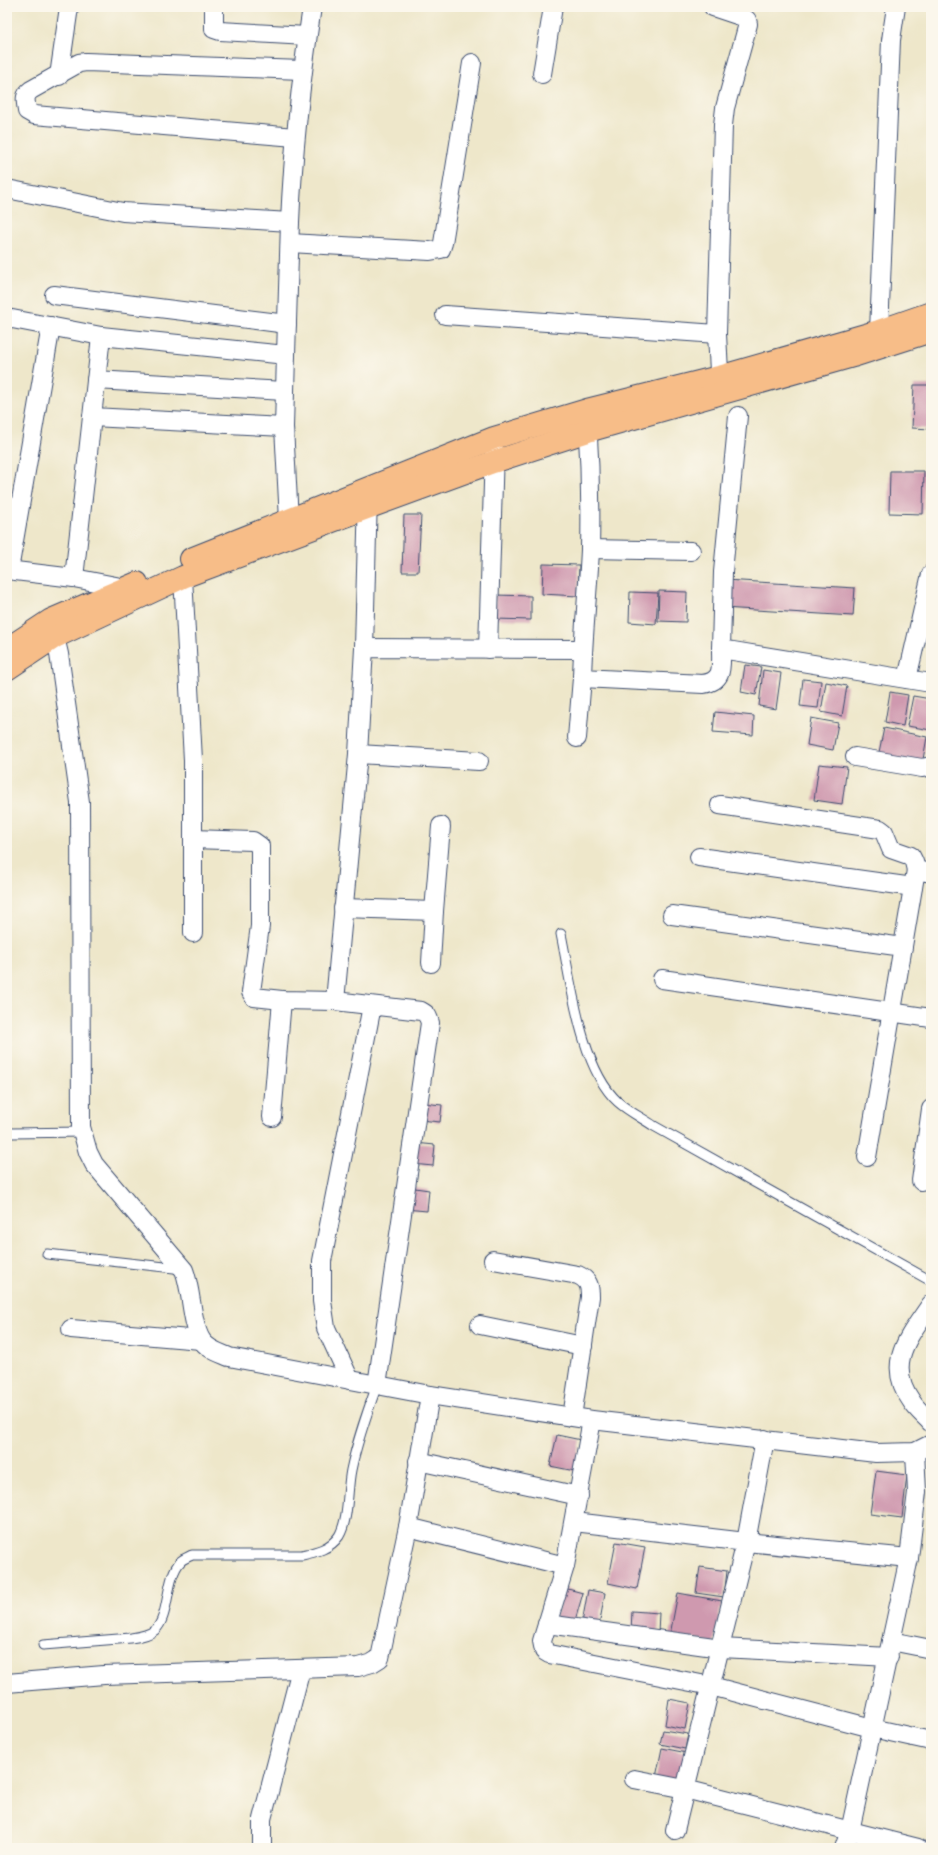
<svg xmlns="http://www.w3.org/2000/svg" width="938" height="1855" font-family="'Patrick Hand',sans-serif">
<rect width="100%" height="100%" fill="#fbf7ec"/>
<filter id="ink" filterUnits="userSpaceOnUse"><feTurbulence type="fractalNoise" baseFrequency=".025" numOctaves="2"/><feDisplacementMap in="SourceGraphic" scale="8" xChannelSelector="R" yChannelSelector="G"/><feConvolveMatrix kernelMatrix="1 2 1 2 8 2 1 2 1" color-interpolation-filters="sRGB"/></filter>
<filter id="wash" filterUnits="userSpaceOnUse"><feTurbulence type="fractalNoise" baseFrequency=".012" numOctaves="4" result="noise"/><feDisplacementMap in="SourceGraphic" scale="16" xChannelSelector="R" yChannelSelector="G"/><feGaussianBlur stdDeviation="0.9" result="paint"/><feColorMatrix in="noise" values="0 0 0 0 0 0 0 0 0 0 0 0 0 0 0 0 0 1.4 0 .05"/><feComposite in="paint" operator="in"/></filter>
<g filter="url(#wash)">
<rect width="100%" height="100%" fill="#eee7ca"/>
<g id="blocks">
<g fill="#cf99af">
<polygon points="914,385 931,385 931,429 912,428"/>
<polygon points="890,471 924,471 923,514 889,513"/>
<polygon points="404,515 421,515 418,572 402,572"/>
<polygon points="543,564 579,565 578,596 542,594"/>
<polygon points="930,566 931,566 931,641 927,641"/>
<polygon points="725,580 855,588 853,616 723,608"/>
<polygon points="659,591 687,592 686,622 658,621"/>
<polygon points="630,592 658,593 656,624 629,622"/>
<polygon points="495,595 531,596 531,620 495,619"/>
<polygon points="745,665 761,667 756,695 741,692"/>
<polygon points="763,670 781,673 776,709 759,706"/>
<polygon points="803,679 821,681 818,708 800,706"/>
<polygon points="826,682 847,686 842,716 821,712"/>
<polygon points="890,692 908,695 903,726 885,722"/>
<polygon points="913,696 931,699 931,730 907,726"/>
<polygon points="715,712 754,716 753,735 713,732"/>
<polygon points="811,718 838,723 833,750 807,745"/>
<polygon points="884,728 927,737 922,765 878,757"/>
<polygon points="819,764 847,767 842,804 814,800"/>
<polygon points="422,1103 442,1105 440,1122 420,1120"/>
<polygon points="415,1143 435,1145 433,1166 412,1164"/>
<polygon points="408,1187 429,1190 427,1211 405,1209"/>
<polygon points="557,1435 581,1440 575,1471 550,1466"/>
<polygon points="876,1471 907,1475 902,1518 870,1514"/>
<polygon points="616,1542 645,1547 637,1589 608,1583"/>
<polygon points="700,1567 727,1571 724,1597 696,1593"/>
<polygon points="564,1588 583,1593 574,1624 555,1619"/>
<polygon points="588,1590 605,1593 599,1626 582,1623"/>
<polygon points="678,1593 722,1601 714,1643 670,1635"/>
<polygon points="632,1611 659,1613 658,1633 631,1631"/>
<polygon points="669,1699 690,1703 685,1729 665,1725"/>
<polygon points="663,1730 688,1734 685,1749 660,1744"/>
<polygon points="662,1748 687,1753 680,1787 655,1782"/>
</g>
</g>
</g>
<g filter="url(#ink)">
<use href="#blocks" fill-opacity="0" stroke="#3b4b6e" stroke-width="1"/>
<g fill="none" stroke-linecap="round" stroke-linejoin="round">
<g stroke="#3b4b6e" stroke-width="11">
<g id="lane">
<path d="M561,934c10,48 20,135 57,168 10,9 24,16 36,24l277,155"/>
<polyline points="7,1131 12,1133 83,1132"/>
<polyline points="47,1254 183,1269"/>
<path d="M43,1645l88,-7c8,-1 18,-3 24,-8 15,-13 10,-53 26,-69 2,-2 7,-4 11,-6h110c14,-3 28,-6 37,-19 10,-17 8,-47 12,-66 6,-29 16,-57 26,-85"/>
</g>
</g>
<g stroke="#3b4b6e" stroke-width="20">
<g id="street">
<polyline points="214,7 214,29 220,31 307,36"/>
<polyline points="713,7 743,17 747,20 748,24 725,108 723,125 717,334 720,390"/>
<polyline points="542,74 553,7"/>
<polyline points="59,76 69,7"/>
<path d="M295,137l-261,-22 -7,-4c-1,-9 -4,-15 4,-21l48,-27 7,-1 216,8"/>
<polyline points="7,189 123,212 290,222 286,355 101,336 7,318"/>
<path d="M290,222c3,-72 11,-143 22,-215"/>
<polyline points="290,243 430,251 441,249 443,243 472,63"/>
<polyline points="54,295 287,324"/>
<polyline points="445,315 717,334"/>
<polyline points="879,331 891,40 896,7"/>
<polyline points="96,380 285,391"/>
<polyline points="92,417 101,336"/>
<path d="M587,418c3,44 4,88 3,132 -2,42 -7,85 -8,128l121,6c21,-3 18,-17 18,-35l210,34"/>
<polyline points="284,427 289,520 288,532"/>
<polyline points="590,549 691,551"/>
<polyline points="7,570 74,578 126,588 130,591"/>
<polyline points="9,570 51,326"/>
<polyline points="183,577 193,760 193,933"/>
<polyline points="74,578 92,417 284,427 286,355"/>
<path d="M55,637l4,17 21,148 1,325 7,25 6,12 90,106c8,20 7,53 17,69 5,10 19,14 28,18l201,38 162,25 284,33 39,-1 16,-8"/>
<polyline points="364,648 368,495"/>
<polyline points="488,649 494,450"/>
<polyline points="721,649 723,572 738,416"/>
<polyline points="907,679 931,574"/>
<polyline points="577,738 582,678"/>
<polyline points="358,754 479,761"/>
<polyline points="855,757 922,768 931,766"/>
<polyline points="720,805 880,829 884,832 891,849 911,856 914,862 916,870"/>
<path d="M193,839l60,2 7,5v80l-9,66 3,5 28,3 53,1 86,10c6,3 7,5 9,12l-53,362"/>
<polyline points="699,857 913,887"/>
<polyline points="343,908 434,911 441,826"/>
<polyline points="672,915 903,947"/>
<polyline points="431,963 434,911"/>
<polyline points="662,979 931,1018"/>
<polyline points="335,1001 358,754 364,648 583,649"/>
<polyline points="272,1117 282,1000"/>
<polyline points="867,1157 916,870 931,873"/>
<polyline points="921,1181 931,1109"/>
<path d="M493,1260l85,15c11,5 12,11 12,22l-18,120"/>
<path d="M931,1304c-22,33 -47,59 -19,98 5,8 13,14 19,21"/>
<polyline points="480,1325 583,1346"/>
<polyline points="71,1329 201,1340"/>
<polyline points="350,1380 326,1328 322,1301 322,1261 372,1006"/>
<polyline points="592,1420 565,1566 542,1641 544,1651 549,1654 711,1686 872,1728 931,1741"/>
<polyline points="418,1461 579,1496"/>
<polyline points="574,1522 746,1542 909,1558"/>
<polyline points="408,1527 565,1566"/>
<polyline points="547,1624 721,1648 889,1657"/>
<polyline points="891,1641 931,1649"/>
<polyline points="7,1683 104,1675 358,1667 372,1663 380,1658 408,1527 430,1395"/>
<polyline points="634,1779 685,1789 918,1848"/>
<polyline points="675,1830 746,1542 765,1439"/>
<polyline points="262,1848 262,1819 301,1669"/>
<polyline points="844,1848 850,1831 909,1558 917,1492 915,1452"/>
</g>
</g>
<g stroke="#3b4b6e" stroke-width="24">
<g id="primary">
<polyline points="191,559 494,438 587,410 719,377 879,331 931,313"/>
<polyline points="7,649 51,620 137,583"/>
<polyline points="7,669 55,637 183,577 367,508 493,462 588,431 853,356 931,331"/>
</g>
</g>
<use href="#lane" stroke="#fff" stroke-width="9"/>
<use href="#street" stroke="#fff" stroke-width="18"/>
<use href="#primary" stroke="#f7bd88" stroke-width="22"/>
</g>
</g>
<rect width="938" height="1855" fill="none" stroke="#fbf7ec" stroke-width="24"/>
</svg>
